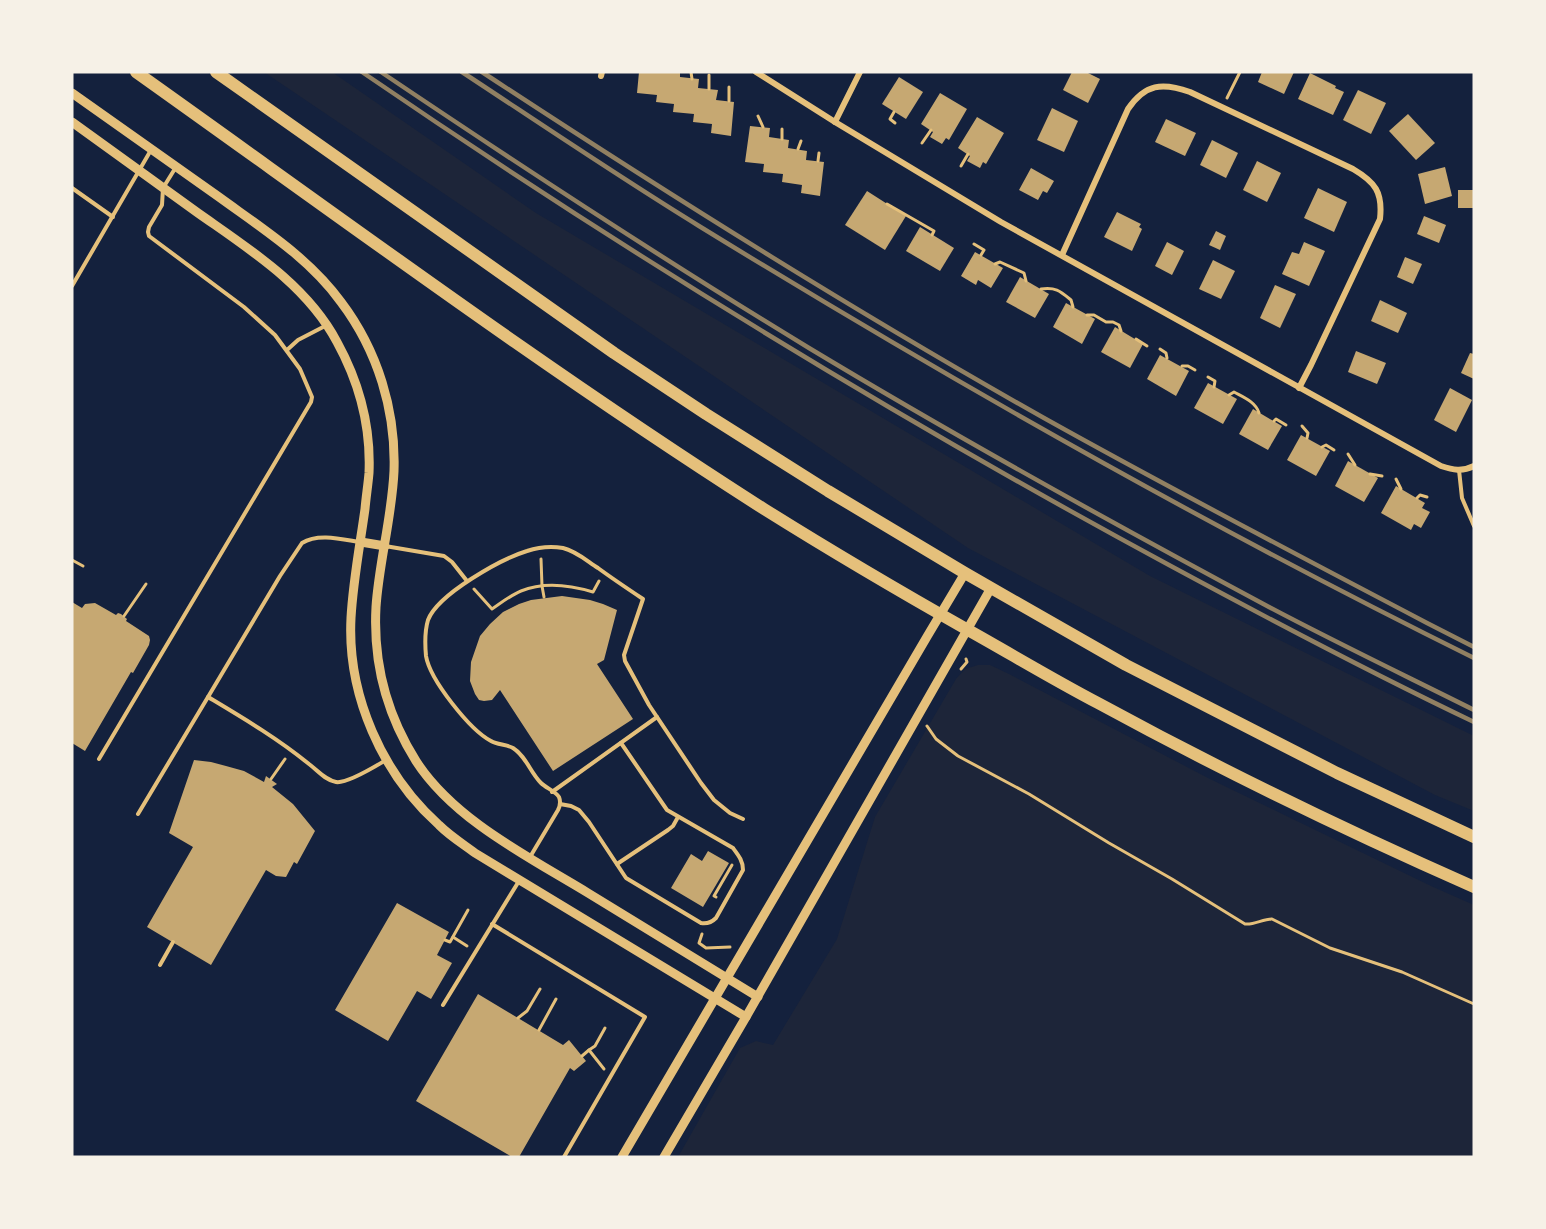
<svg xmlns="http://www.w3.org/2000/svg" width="1546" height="1229" font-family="Cabin,sans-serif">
<rect width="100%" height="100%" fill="#14213d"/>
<g fill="#1d2539">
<polygon points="264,72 332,72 536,213 1150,576 1474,736 1474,811 1435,795 968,548"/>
<polygon points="978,665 990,665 1009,674 1208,778 1431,886 1474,905 1474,1157 678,1157 740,1048 756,1041 773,1045 837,939 875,817 956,679 965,669"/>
</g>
<g fill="#c6a872">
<polygon points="639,72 680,72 680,77 699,79 698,88 718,90 716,100 734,102 731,136 711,133 712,124 693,122 694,114 673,112 674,104 656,102 657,95 637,93"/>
<polygon points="1072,72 1086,72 1100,79 1088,103 1063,90"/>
<polygon points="1262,72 1294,72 1284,94 1258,82"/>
<polygon points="1310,73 1336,86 1335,88 1344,92 1333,115 1298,99"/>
<polygon points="899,77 923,92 906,119 882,104"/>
<polygon points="1358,90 1386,103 1371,134 1343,120"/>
<polygon points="940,93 967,109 949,140 946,138 942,144 930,137 933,132 921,124"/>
<polygon points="1052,108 1078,121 1064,152 1037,140"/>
<polygon points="1408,114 1435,143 1416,160 1389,131"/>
<polygon points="977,117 1004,133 986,164 983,162 980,168 967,161 970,156 958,148"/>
<polygon points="1166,119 1196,133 1185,156 1155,142"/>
<polygon points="750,126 770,128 769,137 789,140 788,148 807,151 806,160 824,162 820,196 801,193 802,185 782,182 783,174 763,172 764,164 745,162"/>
<polygon points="1212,140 1238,153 1226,178 1200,165"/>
<polygon points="1257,161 1281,173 1267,202 1243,190"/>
<polygon points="1445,167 1452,196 1425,204 1418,174"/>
<polygon points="1031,168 1054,181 1047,193 1043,191 1038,200 1019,190"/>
<polygon points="1318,188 1347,202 1334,232 1304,218"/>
<rect x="1458" y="190" width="16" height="18"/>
<polygon points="867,191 906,216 885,250 845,225"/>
<polygon points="1117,212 1141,224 1139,227 1142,229 1132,251 1104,237"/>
<polygon points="1424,216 1446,225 1439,243 1417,234"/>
<polygon points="920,227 954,248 940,271 906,251"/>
<polygon points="1216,231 1226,236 1220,250 1209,245"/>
<polygon points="1167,242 1184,251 1172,275 1155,266"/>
<polygon points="1304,242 1325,251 1309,286 1282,274 1292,252 1299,254"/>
<polygon points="975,252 1003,268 991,288 978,280 976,285 961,276"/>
<polygon points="1405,257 1422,264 1413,284 1397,277"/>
<polygon points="1213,260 1235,271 1221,299 1199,289"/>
<polygon points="1020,277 1049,294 1035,318 1006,302"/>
<polygon points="1275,285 1296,294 1280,328 1260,318"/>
<polygon points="1380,300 1407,313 1398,333 1371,321"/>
<polygon points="1066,303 1095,319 1082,344 1053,327"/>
<polygon points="1115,327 1143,344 1130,368 1101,352"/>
<polygon points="1356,351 1386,363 1377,384 1348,372"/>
<polygon points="1470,353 1474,354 1474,379 1461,373"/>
<polygon points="1160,355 1189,371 1176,396 1147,379"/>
<polygon points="1208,383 1237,399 1223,424 1194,408"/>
<polygon points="1450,388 1472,400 1456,432 1434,420"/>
<polygon points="1253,409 1282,426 1268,450 1239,434"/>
<polygon points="1301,435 1330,451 1316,476 1287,460"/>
<polygon points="1348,461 1378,478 1364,502 1335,486"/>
<polygon points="1396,486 1425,503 1422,508 1430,512 1421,528 1414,524 1411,530 1381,513"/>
<polygon points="562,596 590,600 603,604 617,610 604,660 597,664 633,719 553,771 500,690 492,700 484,701 479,700 475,694 470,681 471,662 480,636 490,624 503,612 519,604 531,600"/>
<polygon points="72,602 82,608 85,604 95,603 116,615 118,613 121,614 127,619 126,621 149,636 150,640 149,645 133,673 131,672 85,751 72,743"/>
<polygon points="194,760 211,762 226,766 244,771 264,782 266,776 277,784 272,787 293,804 315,831 297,864 294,862 286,877 276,876 266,870 211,965 147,927 193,847 169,833"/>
<polygon points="708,851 729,863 703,907 671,888 691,854 702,861"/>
<polygon points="397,903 449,932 437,955 452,963 431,999 417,991 388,1041 335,1010"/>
<polygon points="478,994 563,1045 569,1040 586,1061 574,1071 570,1068 519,1157 512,1157 416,1101"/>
</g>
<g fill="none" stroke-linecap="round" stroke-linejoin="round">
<g stroke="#e5c07b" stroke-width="3">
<polyline points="691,72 692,79"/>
<polyline points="709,89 709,75"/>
<polyline points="1227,98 1240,72"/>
<polyline points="729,101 729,87"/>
<polyline points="894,112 890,119 895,123"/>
<polyline points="758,116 763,127"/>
<polyline points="782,139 782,129"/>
<polyline points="922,143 931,130"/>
<polyline points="798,149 801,141"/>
<polyline points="818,161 819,153"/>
<polyline points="961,166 968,154"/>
<polyline points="887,204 934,231 932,235"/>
<polyline points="974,244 984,250 981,255"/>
<polyline points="995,264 1000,262 1024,273 1026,281"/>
<path d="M1041,289c15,-2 19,2 30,11l2,7"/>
<polyline points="1087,315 1094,315 1106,322 1113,322 1119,325 1121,331"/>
<polyline points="1136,339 1147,346"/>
<polyline points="1160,349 1166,353 1167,358"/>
<polyline points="1182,366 1188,366 1195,370"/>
<polyline points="1208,377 1215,381 1214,387"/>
<path d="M1229,395l5,-3c9,5 22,10 25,21"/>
<polyline points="1274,421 1276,419 1286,425"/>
<polyline points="1302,426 1308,433 1307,438"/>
<polyline points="1322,447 1326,445 1334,450"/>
<polyline points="1348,454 1355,465"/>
<polyline points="1370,474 1382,476"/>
<polyline points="1396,479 1401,489"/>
<polyline points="1417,498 1420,495 1427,497"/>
<polyline points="541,559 542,586 544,597"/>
<polyline points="72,560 83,566"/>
<path d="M474,589l18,20c9,-6 19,-14 29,-18 24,-10 49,-6 72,1l6,-11"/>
<polyline points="124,616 146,584"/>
<polyline points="961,669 967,662 966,659"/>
<path d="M927,726l9,13 22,17 71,38 80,49 63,36 73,45c10,1 17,-5 27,-5l58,29 72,24 72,32"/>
<polyline points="271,779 285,759"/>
<polyline points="716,897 714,896 732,865"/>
<polyline points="702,934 699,943 706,948 730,947"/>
<polyline points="453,937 467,946"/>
<polyline points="445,940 450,942 468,910"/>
<polyline points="518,1018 527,1011 540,989"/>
<polyline points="539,1030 556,999"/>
<polyline points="582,1056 589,1050"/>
<polyline points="604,1069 589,1050 595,1046 605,1028"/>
</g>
<g stroke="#e5c07b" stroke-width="4">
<polyline points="72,188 113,217"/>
<polyline points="72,286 151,150"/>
<polyline points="287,350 298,340 327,325"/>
<polyline points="1459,470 1462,498 1474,526"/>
<path d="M359,542c-18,-3 -41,-9 -57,1l-22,33 -72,121c35,21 69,41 101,67 8,6 16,16 27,18 11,2 40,-16 50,-22"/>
<polyline points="385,546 444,556 452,562 467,581"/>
<polyline points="99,759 311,402 312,397 300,369 275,335 244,307 149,236 148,232 149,227 162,205 163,188 176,167"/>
<polyline points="552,792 657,717"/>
<path d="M560,804l11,2 8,4 10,12 37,56 75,45c6,1 10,0 15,-5l27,-48c0,-9 -4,-14 -10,-22l-66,-38 -46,-67"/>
<polyline points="138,814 208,697"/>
<path d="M530,857l28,-47c2,-4 3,-8 1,-13 -4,-6 -13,-9 -18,-14 -11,-11 -15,-27 -28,-35 -7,-4 -15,-3 -22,-7 -21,-11 -61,-61 -65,-85 -1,-11 -1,-26 2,-36 10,-26 73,-61 99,-69 12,-4 24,-5 36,-3 13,3 24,13 35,20 15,11 30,21 45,31l-19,56 1,6 24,44 52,78 13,17 16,13 13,6"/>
<polyline points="617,864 668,830 673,826 678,817"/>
<polyline points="492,924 645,1017 564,1157"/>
<polyline points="160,965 173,942"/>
<polyline points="443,1005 519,881"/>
</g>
<g stroke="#e5c07b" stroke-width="6">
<path d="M756,72l79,50 166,100 440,244c12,4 21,6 33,0"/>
<polyline points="601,76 602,72"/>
<polyline points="835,122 860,72"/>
<path d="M1062,255l66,-146c17,-25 34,-27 62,-17l163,77c22,13 30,23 27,50l-69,146 -12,23"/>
</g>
<g stroke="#e5c07b" stroke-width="9">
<path d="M72,93c49,35 98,69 147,104 44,32 90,61 122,105 37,49 55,109 53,169 -2,46 -15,91 -18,136 -3,55 11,108 40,154 38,59 113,96 172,132 56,34 113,69 170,104"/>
<path d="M72,122c42,30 84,61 126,91 51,36 109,72 139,129 22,40 34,85 32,131 -1,12 -3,24 -4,36 -5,36 -12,72 -14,109 -4,77 31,156 88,207 11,11 24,19 36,28l271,164"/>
<polyline points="361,542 385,546"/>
<polyline points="622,1157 928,635 965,573"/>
<polyline points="664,1157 746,1017 991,588"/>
</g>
<g stroke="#e5c07b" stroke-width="12">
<path d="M136,72c208,148 413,300 628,437 67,42 135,82 204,121 43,24 86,50 130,73 123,67 249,128 376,184"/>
<polyline points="216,72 614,353 706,414 828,491 965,573 1126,665 1337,773 1474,837"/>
</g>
<g stroke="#918062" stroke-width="4.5">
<path d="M362,72c260,178 529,343 807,493 100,54 202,108 305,157"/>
<path d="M381,72c141,95 283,188 428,276 151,91 305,176 460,259 68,36 137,69 205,103"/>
<path d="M462,72c79,52 157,105 237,154 252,155 510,301 775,432"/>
<path d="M482,72c184,121 370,238 562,346 127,71 255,138 383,205l47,24"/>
</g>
</g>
<rect width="1546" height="1229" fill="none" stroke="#f6f1e7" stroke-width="147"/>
</svg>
